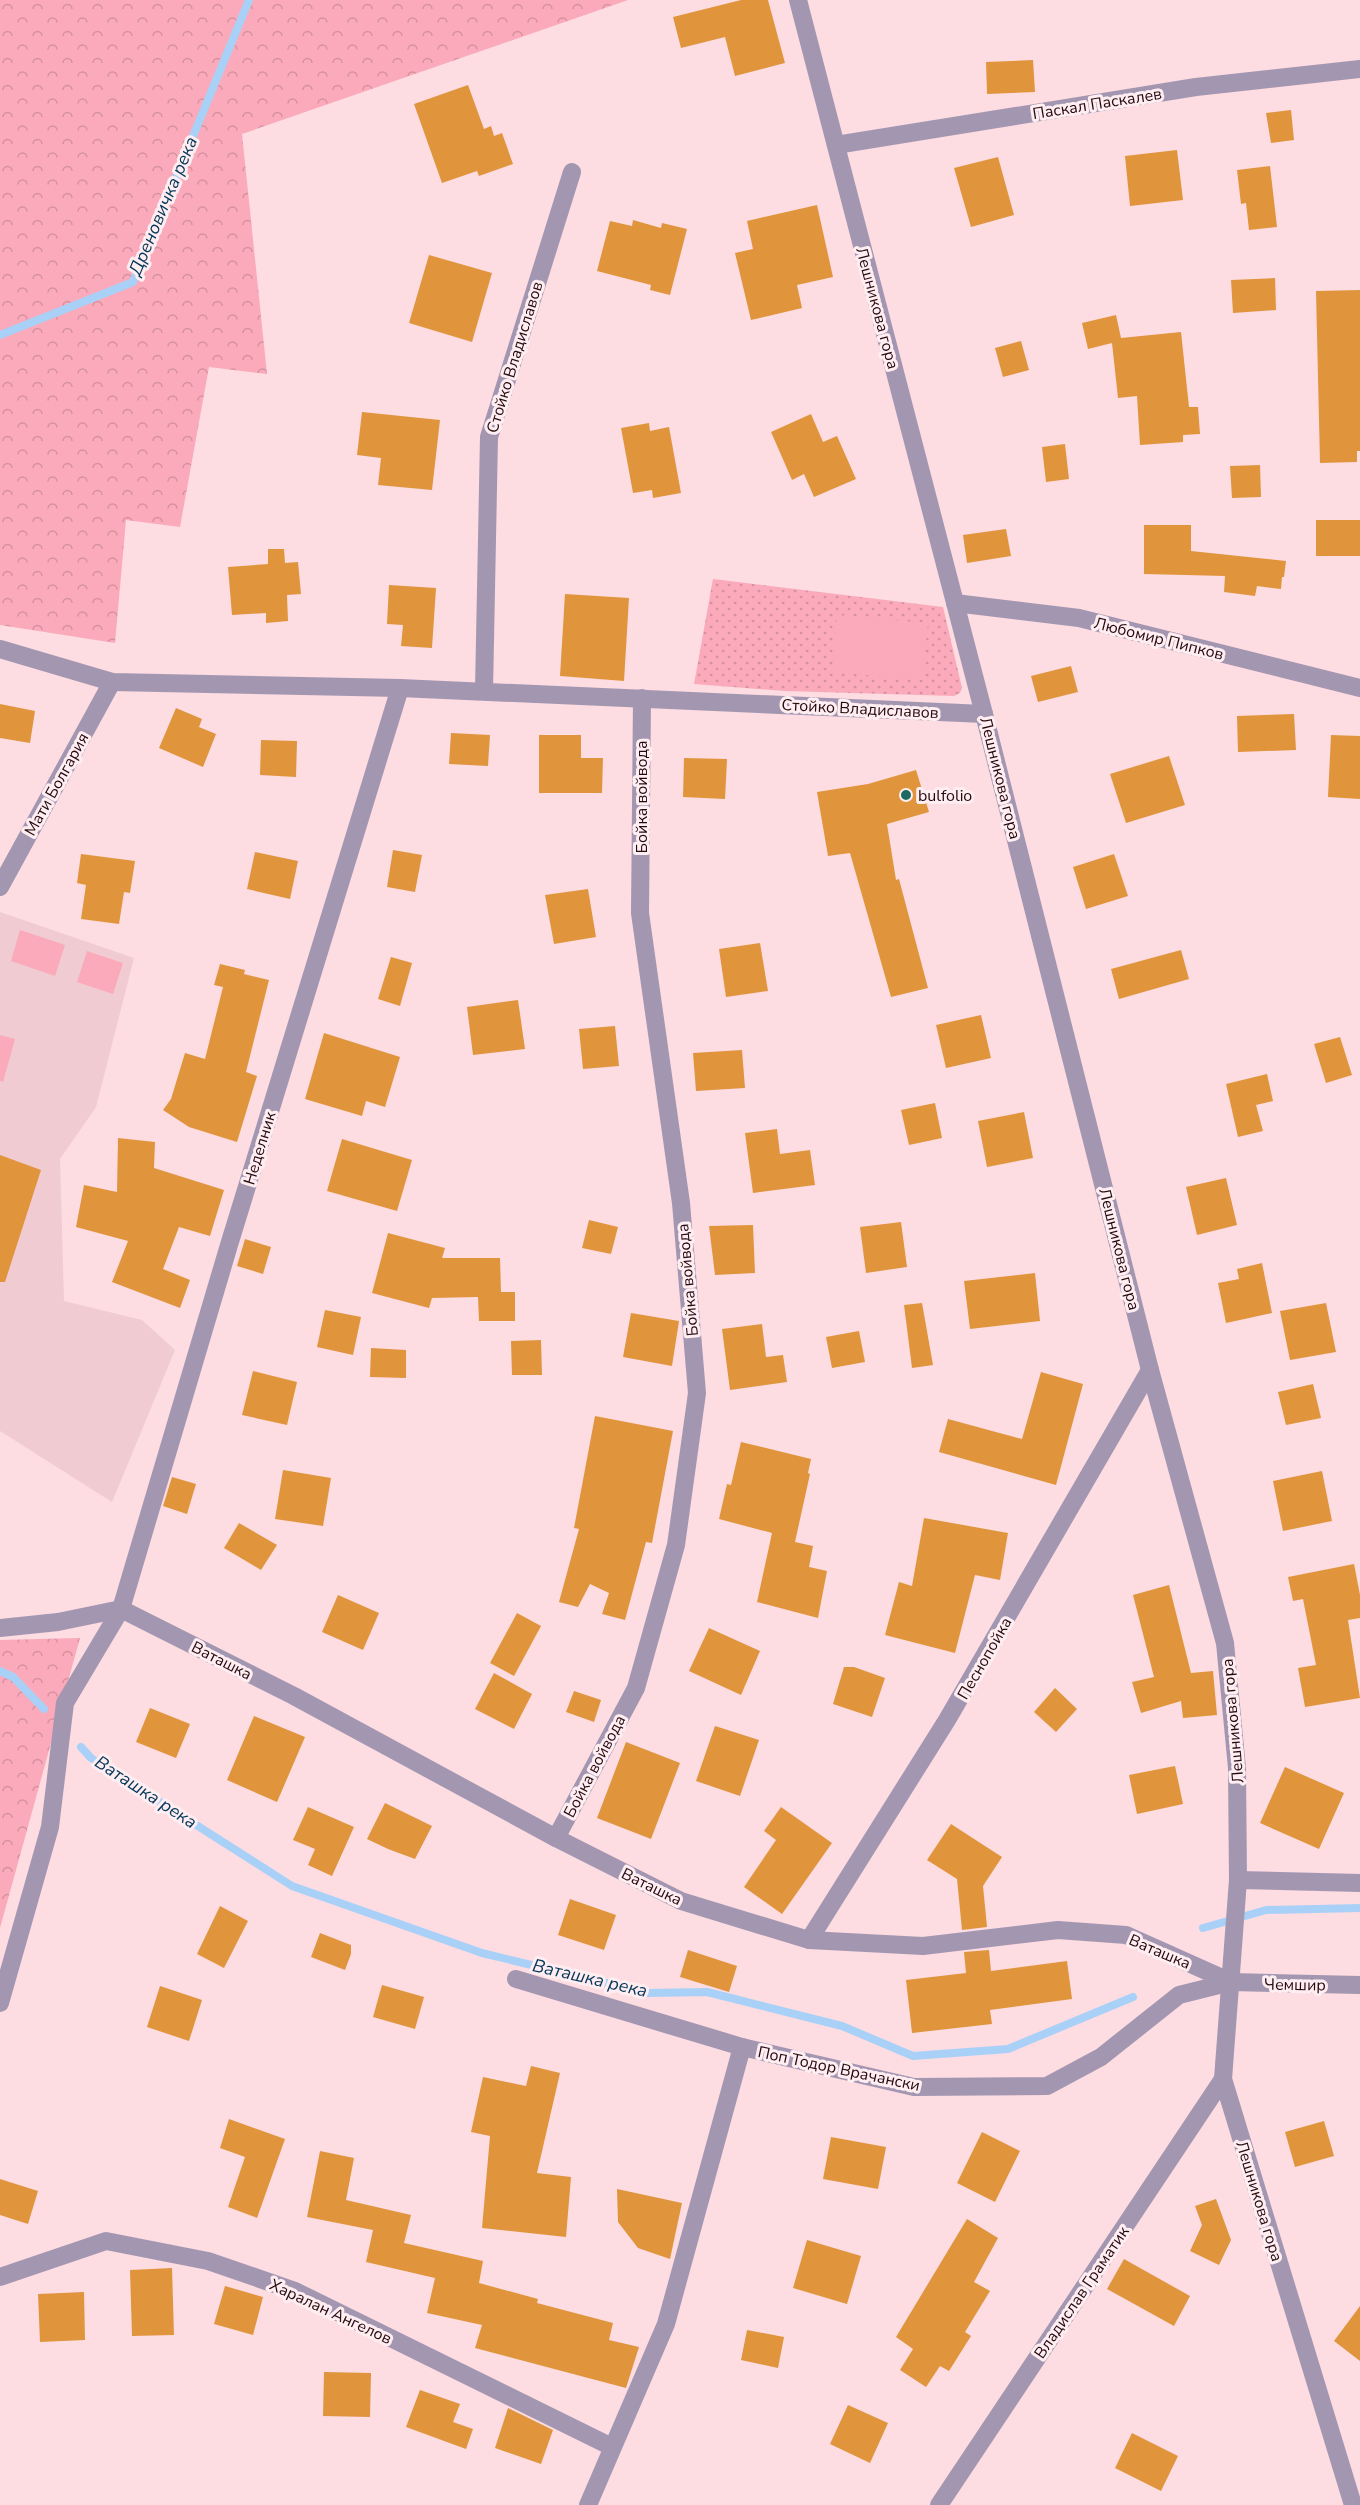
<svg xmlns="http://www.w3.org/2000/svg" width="1360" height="2505" font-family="'Nunito Sans',sans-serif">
<defs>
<pattern id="grass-dots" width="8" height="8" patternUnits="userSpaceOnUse" patternTransform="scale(1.5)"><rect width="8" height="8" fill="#faaaba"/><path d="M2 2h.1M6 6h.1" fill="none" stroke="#d6919f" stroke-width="1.8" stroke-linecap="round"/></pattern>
<pattern id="forest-crowns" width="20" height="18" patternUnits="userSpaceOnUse" patternTransform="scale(1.5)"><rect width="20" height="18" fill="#faaaba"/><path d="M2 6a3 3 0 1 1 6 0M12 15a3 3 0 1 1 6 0" fill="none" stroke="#d6919f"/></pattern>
</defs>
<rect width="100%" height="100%" fill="#fddce2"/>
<polygon fill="#f0ccd2" points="0,912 134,958 96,1107 60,1159 64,1301 142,1320 175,1350 112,1502 0,1431"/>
<polygon fill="url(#grass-dots)" points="713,579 943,607 962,688 960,693 954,696 785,691 694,684"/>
<g fill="url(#forest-crowns)">
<polygon points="0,0 628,0 242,134 267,374 209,367 180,527 126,520 115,643 0,625"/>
<polygon points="80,1638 0,1928 0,1640"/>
</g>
<g fill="#faaaba">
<polygon points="837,615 928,623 922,680 832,672"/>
<polygon points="20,930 65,945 55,976 11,961"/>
<polygon points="87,951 123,963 113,994 77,982"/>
<polygon points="0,1035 15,1039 3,1082 0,1081"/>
</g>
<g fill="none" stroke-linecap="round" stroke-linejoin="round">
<g stroke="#a9d1f7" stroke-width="8">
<polyline points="0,335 133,282 249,0"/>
<polyline points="0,1671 13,1677 44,1709"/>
<polyline points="81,1747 91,1758 292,1886 482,1953 648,1993 707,1992 842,2026 913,2056 1008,2049 1133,1997"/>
<polyline points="1203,1928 1266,1910 1360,1908"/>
</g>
</g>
<g fill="#e0953d">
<polygon points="741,0 768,0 785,63 735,76 725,37 681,48 673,17"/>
<polygon points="1033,60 1035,92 987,94 986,62"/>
<polygon points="468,85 484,129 491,126 494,136 502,133 513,164 479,176 477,171 442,183 414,104"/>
<polygon points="1291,110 1294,140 1271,143 1266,113"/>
<polygon points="1177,150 1183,200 1130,206 1125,156"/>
<polygon points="998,157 1014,215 971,227 954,168"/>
<polygon points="1270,166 1277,227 1249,230 1246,203 1241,204 1237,170"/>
<polygon points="817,205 833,277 797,285 802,308 751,320 735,253 753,249 747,221"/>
<polygon points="633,220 661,228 662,223 687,229 670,295 650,290 651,285 597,271 610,221 632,226"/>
<polygon points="429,255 492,273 472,342 409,323"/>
<polygon points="1275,278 1276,310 1233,313 1231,280"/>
<polygon points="1360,290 1360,451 1357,451 1357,462 1320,463 1316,291"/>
<polygon points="1116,315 1121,338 1181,332 1189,407 1198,407 1200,434 1183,435 1183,442 1140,445 1137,396 1118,398 1112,343 1088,349 1082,323"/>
<polygon points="1021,341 1029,370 1003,377 995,348"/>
<polygon points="362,412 440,420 432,490 378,485 381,458 357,455"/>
<polygon points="811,414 823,442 837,436 856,479 814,497 804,474 792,480 771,432"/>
<polygon points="649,423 650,431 669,427 681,493 653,498 652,490 633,493 621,428"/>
<polygon points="1065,444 1069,479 1046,482 1042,447"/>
<polygon points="1260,465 1261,497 1232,498 1230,466"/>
<rect x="1316" y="520" width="44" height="36"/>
<polygon points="1144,525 1191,525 1191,551 1286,561 1284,577 1282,577 1281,589 1257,586 1255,596 1224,592 1225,576 1144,574"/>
<polygon points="1006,529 1011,556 967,563 963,535"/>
<polygon points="268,549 284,549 285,563 298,562 301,594 287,595 288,621 266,623 266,613 232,615 228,567 268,564"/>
<polygon points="389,585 436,588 432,648 401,646 403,625 387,624"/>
<polygon points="565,594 629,598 624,681 560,676"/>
<polygon points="1071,666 1078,692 1038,702 1031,676"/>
<polygon points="0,704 35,711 30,743 0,738"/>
<polygon points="176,708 202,719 199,727 216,734 203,767 159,748"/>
<polygon points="1294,714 1296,750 1238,752 1237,716"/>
<polygon points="451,733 490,735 488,766 449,764"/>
<polygon points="539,735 581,735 581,758 603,758 602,793 539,793"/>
<polygon points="1331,735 1360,736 1360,799 1328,797"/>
<polygon points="261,740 297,741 296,777 260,775"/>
<polygon points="1169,756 1185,805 1126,823 1110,774"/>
<polygon points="684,758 727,759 725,799 683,797"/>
<polygon points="916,770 929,812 887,824 896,880 899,879 928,988 891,997 850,853 828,856 817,792 868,784"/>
<polygon points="393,850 422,855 415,892 387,887"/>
<polygon points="255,852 298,861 290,899 247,889"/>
<polygon points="81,854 135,861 130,893 124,892 119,924 81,919 86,885 77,883"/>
<polygon points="1114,854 1128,896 1086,909 1073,867"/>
<polygon points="588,889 596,937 554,944 545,895"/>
<polygon points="760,943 768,991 726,997 719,949"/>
<polygon points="1181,950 1189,979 1119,999 1111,969"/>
<polygon points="391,957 412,963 400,1006 378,999"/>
<polygon points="220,964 245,970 244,974 269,980 246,1072 257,1076 237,1142 189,1127 163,1110 171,1099 185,1053 205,1059 223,987 214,985"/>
<polygon points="518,1000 525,1049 473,1055 467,1007"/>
<polygon points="981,1015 991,1058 946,1068 936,1025"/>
<polygon points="615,1026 619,1066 583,1069 579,1029"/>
<polygon points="324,1033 400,1057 385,1107 366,1101 362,1116 305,1099"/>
<polygon points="1340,1037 1352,1075 1326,1083 1314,1044"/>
<polygon points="742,1050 745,1088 696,1091 693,1053"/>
<polygon points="1267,1074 1273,1101 1256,1105 1263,1131 1238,1137 1226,1084"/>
<polygon points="935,1103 942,1138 909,1145 901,1110"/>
<polygon points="1024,1112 1033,1158 987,1167 978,1121"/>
<polygon points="777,1129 780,1154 810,1150 815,1185 753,1193 745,1133"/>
<polygon points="118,1138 155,1142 154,1168 224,1190 210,1236 179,1227 163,1269 190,1280 180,1308 112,1282 128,1241 76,1227 84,1185 117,1192"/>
<polygon points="342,1139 412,1160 397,1211 327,1191"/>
<polygon points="0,1155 41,1170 5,1282 0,1282"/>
<polygon points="1226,1178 1237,1225 1197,1235 1186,1187"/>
<polygon points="589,1220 618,1227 611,1254 582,1248"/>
<polygon points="901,1222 907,1267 866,1273 860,1227"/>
<polygon points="753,1225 755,1273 715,1275 709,1226"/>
<polygon points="388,1233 445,1248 442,1258 500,1258 501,1292 515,1292 515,1321 479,1321 478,1297 432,1298 429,1308 372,1293"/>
<polygon points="245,1239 271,1247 263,1274 237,1266"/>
<polygon points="1262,1263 1272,1313 1226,1323 1218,1283 1239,1279 1237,1269"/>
<polygon points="1035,1273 1040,1321 970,1329 964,1281"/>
<polygon points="922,1303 933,1365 912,1368 904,1305"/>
<polygon points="1326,1303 1336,1352 1290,1360 1280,1311"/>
<polygon points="325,1310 361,1317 353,1355 317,1347"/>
<polygon points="631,1313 679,1321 672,1366 623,1357"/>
<polygon points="762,1324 766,1357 783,1355 787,1382 730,1390 722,1329"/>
<polygon points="859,1331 865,1362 832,1368 826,1337"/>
<polygon points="541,1340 542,1375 512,1375 511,1341"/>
<polygon points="371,1348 406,1350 406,1378 370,1377"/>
<polygon points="253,1371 297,1382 287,1425 242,1415"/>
<polygon points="1041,1372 1083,1384 1056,1485 939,1452 948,1419 1022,1439"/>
<polygon points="1313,1384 1321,1418 1286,1425 1278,1392"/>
<polygon points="595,1416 673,1431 652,1543 646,1542 625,1620 602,1614 609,1593 590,1584 578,1607 559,1602 579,1529 574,1528"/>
<polygon points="741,1442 811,1459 808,1473 810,1474 795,1542 813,1546 809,1567 827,1571 818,1618 757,1602 772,1533 719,1519 727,1484 731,1485"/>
<polygon points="283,1470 331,1478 323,1526 275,1519"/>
<polygon points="1322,1471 1332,1521 1283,1531 1273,1481"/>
<polygon points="172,1477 196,1484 187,1514 163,1506"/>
<polygon points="924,1518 1008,1533 1000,1580 975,1575 955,1653 885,1635 899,1582 912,1586"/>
<polygon points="239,1523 277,1545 261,1570 224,1548"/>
<polygon points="1354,1564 1360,1595 1360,1618 1348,1620 1360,1698 1305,1707 1298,1668 1316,1665 1303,1599 1293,1601 1288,1577"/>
<polygon points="1169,1585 1191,1673 1213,1671 1217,1715 1183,1718 1181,1701 1141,1713 1132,1682 1154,1677 1133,1595"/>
<polygon points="338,1595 379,1613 363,1650 322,1632"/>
<polygon points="517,1613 541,1626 514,1676 490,1663"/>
<polygon points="709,1628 760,1651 741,1695 689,1671"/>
<polygon points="844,1667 854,1667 885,1678 872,1717 833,1704"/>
<polygon points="494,1673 532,1694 514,1729 475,1709"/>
<polygon points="1055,1688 1077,1709 1056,1732 1034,1712"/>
<polygon points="574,1691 601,1700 594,1722 566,1712"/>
<polygon points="150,1708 190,1724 176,1758 136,1742"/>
<polygon points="254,1716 305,1737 277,1802 227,1780"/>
<polygon points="715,1726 759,1740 740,1796 696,1781"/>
<polygon points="626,1742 680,1763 651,1839 597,1818"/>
<polygon points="1175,1766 1183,1804 1137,1814 1129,1775"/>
<polygon points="1285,1767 1344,1793 1319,1849 1260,1823"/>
<polygon points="385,1803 432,1826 415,1859 388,1849 367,1839"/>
<polygon points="308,1807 354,1827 332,1876 308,1865 315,1849 293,1840"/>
<polygon points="781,1807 832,1843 782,1914 744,1887 776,1840 764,1831"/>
<polygon points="951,1824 1002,1857 983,1886 987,1927 962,1930 957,1879 927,1860"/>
<polygon points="570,1899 616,1915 604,1950 558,1935"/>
<polygon points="220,1906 248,1921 224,1968 197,1954"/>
<polygon points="320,1933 351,1945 351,1954 345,1970 311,1957"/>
<polygon points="688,1950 737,1966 729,1992 680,1977"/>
<polygon points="989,1950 991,1971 1067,1961 1072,1999 990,2010 992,2024 912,2033 906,1980 966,1973 964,1952"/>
<polygon points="382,1985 424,1997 415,2029 373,2017"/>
<polygon points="160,1986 202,2000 189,2041 147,2027"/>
<polygon points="531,2066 560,2073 537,2173 571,2177 566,2237 482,2228 490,2136 471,2132 483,2077 526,2086"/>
<polygon points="229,2119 285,2139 257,2218 228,2207 245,2157 220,2148"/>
<polygon points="1324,2121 1334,2156 1295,2167 1285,2132"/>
<polygon points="982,2132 1020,2151 995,2202 957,2183"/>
<polygon points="831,2137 886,2147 878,2189 823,2179"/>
<polygon points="320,2151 354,2158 346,2200 411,2215 404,2243 483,2261 479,2283 538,2299 537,2303 613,2323 609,2340 639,2347 626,2388 475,2348 482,2325 427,2313 435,2278 366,2262 373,2230 307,2217"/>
<polygon points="0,2179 38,2191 28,2224 0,2215"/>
<polygon points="617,2189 682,2203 670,2259 638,2248 618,2222"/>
<polygon points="1216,2199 1231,2240 1219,2265 1190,2251 1202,2225 1195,2206"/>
<polygon points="967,2219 998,2238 974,2282 990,2291 965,2332 971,2336 949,2371 940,2366 926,2387 900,2370 913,2349 896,2337"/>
<polygon points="807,2240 861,2256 847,2304 793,2288"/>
<polygon points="1124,2259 1190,2296 1174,2326 1107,2289"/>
<polygon points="172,2268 174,2335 132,2336 130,2270"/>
<polygon points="225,2286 263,2297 253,2335 214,2324"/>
<polygon points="84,2292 85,2340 40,2342 38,2294"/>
<polygon points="1360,2306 1360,2361 1334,2341"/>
<polygon points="747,2330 784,2337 778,2368 741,2360"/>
<polygon points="324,2372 371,2373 370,2417 323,2416"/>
<polygon points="420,2390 460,2404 453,2422 473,2429 466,2449 406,2427"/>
<polygon points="848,2405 888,2423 870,2463 830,2444"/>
<polygon points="508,2408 553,2430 541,2464 495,2448"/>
<polygon points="1132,2433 1178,2456 1161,2491 1115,2468"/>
</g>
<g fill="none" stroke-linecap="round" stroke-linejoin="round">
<g stroke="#a396b1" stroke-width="18">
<polyline points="798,0 984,714 1150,1370 1225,1643 1237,1768 1238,1880 1223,2079 1353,2505"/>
<polyline points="836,145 1196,87 1360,69"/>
<polyline points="955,603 1079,618 1360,688"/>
<polyline points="0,649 112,682 400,688 984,714"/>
<polyline points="484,691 489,437 572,172"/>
<polyline points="0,887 112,682"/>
<polyline points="121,1609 294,1696 556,1838 681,1901 809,1940 923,1946 1058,1930 1126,1935 1231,1982"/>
<polyline points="0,1628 58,1622 121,1609"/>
<polyline points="556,1838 636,1688 676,1545 697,1393 681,1203 640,913 642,698"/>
<polyline points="1238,1880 1360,1883"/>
<polyline points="809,1940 947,1720 1150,1370"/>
<polyline points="516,1979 742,2047 914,2087 1047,2086 1101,2057 1179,1995 1231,1982 1360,1985"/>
<polyline points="0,2003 50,1827 65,1703 121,1609 229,1245 400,688"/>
<polyline points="0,2277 106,2241 208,2261 295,2291 612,2447"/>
<polyline points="588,2505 666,2324 742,2047"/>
<polyline points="939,2505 1223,2079"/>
</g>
</g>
<circle fill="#1e6862" stroke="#ffeef1" stroke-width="2" cx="906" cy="795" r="6"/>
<g text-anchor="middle" stroke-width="6" stroke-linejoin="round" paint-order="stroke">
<g font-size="16" fill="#230910" stroke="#ffeef1">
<text transform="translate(1097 103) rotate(-9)" y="6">Паскал Паскалев</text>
<text transform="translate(878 308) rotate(75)" y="6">Лешникова гора</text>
<text transform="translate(514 357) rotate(-73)" y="6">Стойко Владиславов</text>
<text transform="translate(1159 638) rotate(14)" y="6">Любомир Пипков</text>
<text transform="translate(860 708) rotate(3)" y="6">Стойко Владиславов</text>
<text transform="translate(1001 778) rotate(76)" y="6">Лешникова гора</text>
<text transform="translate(56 784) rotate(-61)" y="6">Мати Болгария</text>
<text transform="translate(641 797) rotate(-90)" y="6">Бойка войвода</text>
<text transform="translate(259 1148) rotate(-73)" y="6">Неделник</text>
<text transform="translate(1120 1249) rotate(76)" y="6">Лешникова гора</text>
<text transform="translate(687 1280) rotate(-95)" y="6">Бойка войвода</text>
<text transform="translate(984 1658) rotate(-60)" y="6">Песнопойка</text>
<text transform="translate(222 1660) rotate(27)" y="6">Ваташка</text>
<text transform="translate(1232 1721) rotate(-95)" y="6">Лешникова гора</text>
<text transform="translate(594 1766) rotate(-62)" y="6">Бойка войвода</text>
<text transform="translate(652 1886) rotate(26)" y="6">Ваташка</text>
<text transform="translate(1160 1951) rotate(23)" y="6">Ваташка</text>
<text transform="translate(1295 1984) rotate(1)" y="6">Чемшир</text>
<text transform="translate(839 2068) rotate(12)" y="6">Поп Тодор Врачански</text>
<text transform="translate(1260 2201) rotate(73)" y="6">Лешникова гора</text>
<text transform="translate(1081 2292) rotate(-56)" y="6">Владислав Граматик</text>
<text transform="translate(331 2311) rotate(25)" y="6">Харалан Ангелов</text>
</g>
<g font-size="16" fill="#230910" stroke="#ffeef1" text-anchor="start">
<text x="918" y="801">bulfolio</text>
</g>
<g font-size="18" font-style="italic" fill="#043659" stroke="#ffeef1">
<text transform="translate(163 206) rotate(-67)" y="6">Дреновичка река</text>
<text transform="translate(146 1792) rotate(33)" y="6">Ваташка река</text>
<text transform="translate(590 1978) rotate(13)" y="6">Ваташка река</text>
</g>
</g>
</svg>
